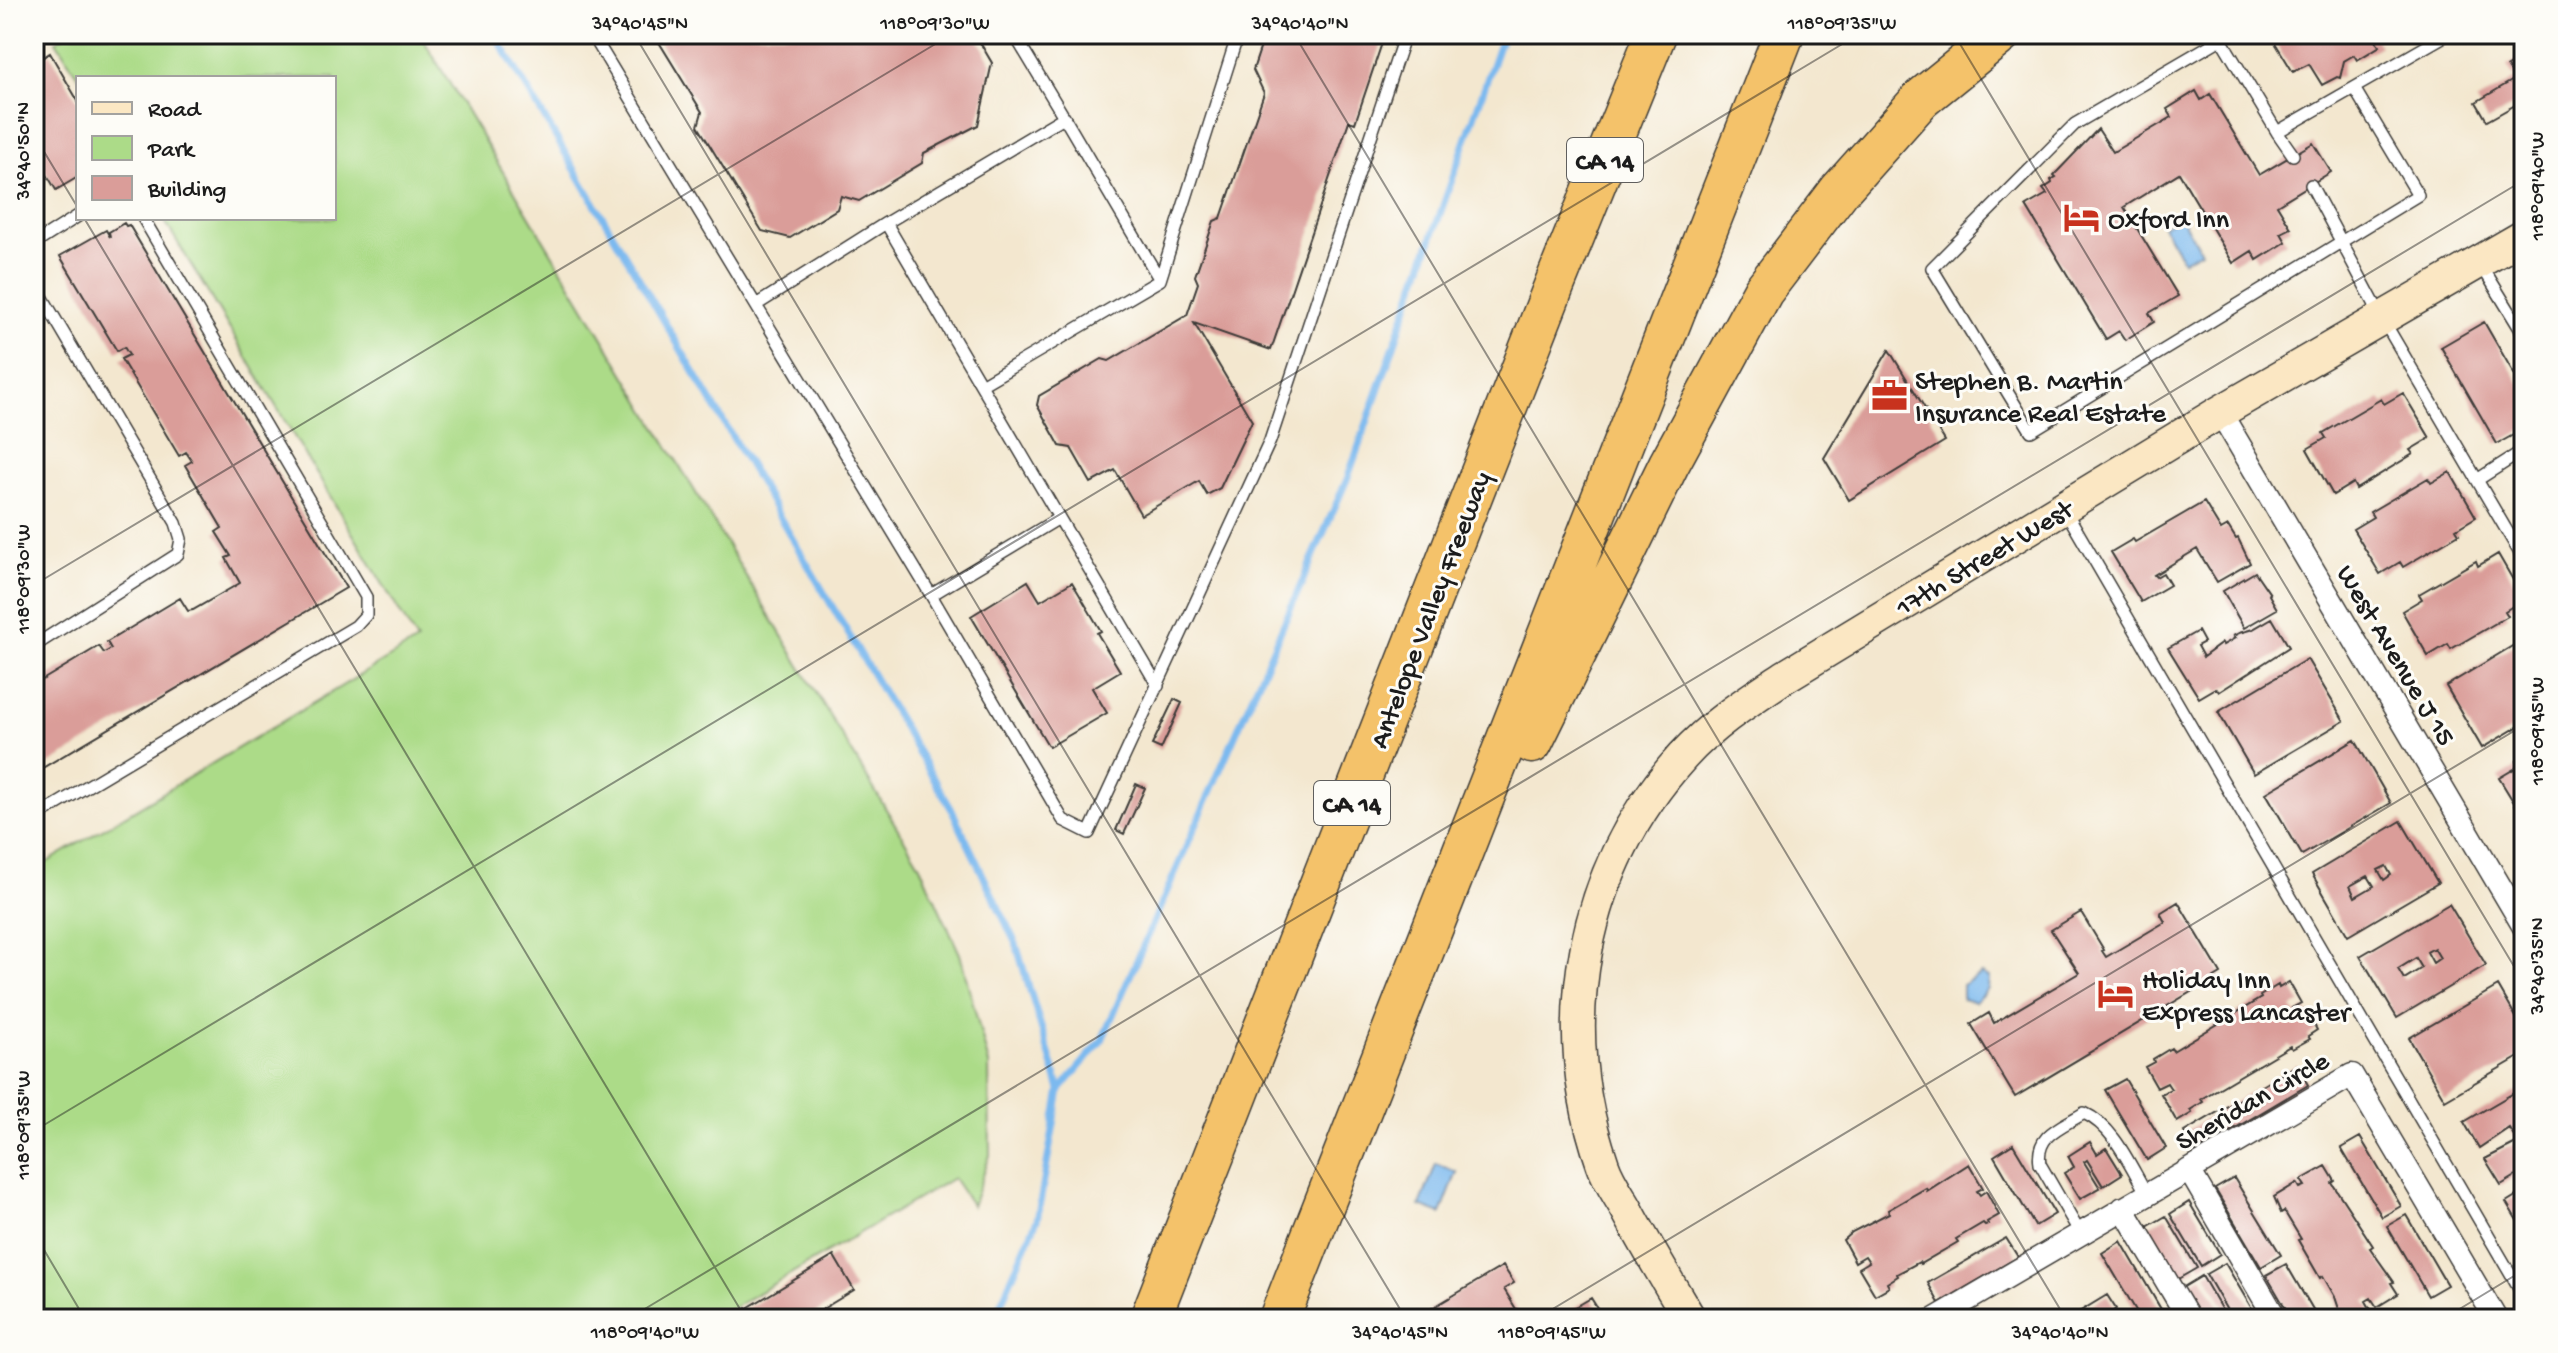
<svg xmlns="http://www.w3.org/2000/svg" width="2558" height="1353" viewBox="0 0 2558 1353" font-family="'Gochi Hand',sans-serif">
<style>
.green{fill:#acdb88;stroke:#647c52;stroke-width:2}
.water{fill:#7cb9ef;stroke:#4c6a86;stroke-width:2}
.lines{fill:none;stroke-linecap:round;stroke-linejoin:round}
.stream{stroke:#7cb9ef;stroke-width:7}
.building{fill:#da9d99;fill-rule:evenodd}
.lane-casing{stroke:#3c3a37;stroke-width:14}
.street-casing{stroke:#3c3a37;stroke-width:25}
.secondary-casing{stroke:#3c3a37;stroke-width:35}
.highway-casing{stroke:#3c3a37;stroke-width:43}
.lane{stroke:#fff;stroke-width:11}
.street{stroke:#fff;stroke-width:22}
.secondary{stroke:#fbe7c3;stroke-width:32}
.highway{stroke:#f4c26a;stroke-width:40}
.ticks{fill:none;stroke:#1c1c1c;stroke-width:2;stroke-opacity:0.45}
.labels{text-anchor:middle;stroke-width:6;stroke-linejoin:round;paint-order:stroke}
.shield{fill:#fdfcf7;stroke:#605f5e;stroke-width:2}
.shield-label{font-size:26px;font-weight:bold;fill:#1c1c1c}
.poi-label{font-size:28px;fill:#1c1c1c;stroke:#fdfcf7;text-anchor:start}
.street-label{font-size:28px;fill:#1c1c1c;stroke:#fdfcf7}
.neatline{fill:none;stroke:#1c1c1c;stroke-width:3}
.ticks-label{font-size:20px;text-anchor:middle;fill:#1c1c1c}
</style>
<rect width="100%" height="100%" fill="#fdfcf7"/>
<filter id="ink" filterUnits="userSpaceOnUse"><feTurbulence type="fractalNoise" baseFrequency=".0125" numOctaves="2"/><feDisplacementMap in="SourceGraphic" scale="16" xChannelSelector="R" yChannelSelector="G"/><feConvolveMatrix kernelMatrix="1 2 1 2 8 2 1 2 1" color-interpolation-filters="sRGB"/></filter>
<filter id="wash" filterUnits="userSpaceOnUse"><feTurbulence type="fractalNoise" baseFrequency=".006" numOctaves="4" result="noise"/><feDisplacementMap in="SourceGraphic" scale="32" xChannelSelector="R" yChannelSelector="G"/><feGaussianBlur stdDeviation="1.8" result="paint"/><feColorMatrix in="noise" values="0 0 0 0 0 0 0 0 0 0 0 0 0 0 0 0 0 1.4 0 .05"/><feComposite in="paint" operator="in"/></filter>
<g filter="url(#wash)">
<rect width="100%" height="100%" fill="#f3e7cf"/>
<path class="green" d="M67,34H420L919,864L960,954L989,1064L990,1155L972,1206L953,1178L714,1319H34V870L417,641L163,218H334V78H79L56,41Z"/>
<path class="water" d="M2180,216L2201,251L2183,261L2163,226Z
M1981,974L1989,978L1988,989L1975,1002L1962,999V985Z
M1436,1164L1457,1172L1441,1214L1420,1206Z"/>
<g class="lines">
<path class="stream" d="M495,34L951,808L1016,944L1060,1090L1037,1220L994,1319
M1060,1090L1102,1040L1348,477L1503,34"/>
</g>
<g id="blocks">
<path class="building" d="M654,34H975L992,63L978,125L924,153L922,163L859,201L841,196L837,209L790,238L762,231L698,126L702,112Z
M1265,34H1385L1355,123L1349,121L1271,350L1194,323L1252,421L1220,488L1207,495L1199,481L1141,515L1115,470L1091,483L1071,448L1060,446L1037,405L1039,396L1102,359L1109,361L1187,315L1198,283L1195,276L1214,221L1221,218L1264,93L1253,70Z
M2282,34H2378L2381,38L2376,41L2380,46L2357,60L2354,55L2344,61L2340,78L2337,77L2322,85L2309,64L2293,72L2274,41Z
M50,53L78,101V177L56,190L34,153V63Z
M2524,56V100L2487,121L2476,102L2515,79L2507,66Z
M2196,91L2201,100L2210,94L2259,175L2313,143L2331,172L2277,205L2291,228L2281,233L2286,242L2257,260L2252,251L2233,263L2179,173L2124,207L2178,296L2149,313L2154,322L2125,340L2119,331L2106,339L2026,206L2047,194L2043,189L2052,183L2051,180L2056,177L2054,175L2098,129L2113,152L2172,117L2167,109Z
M124,223L126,226L129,225L346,588L34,773V685L99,646L104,653L111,649L107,642L180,598L188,611L193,610L240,583L226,558L231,556L216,532L222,528L185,465L192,461L186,452L179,456L121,359L129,355L124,347L117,351L60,256L106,230L110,237L109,232Z
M2484,322L2524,391V429L2497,444L2441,347Z
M1889,350L1945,441L1849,500L1824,458Z
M2403,393L2430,438L2410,450L2413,454L2356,489L2353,483L2333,495L2307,449L2326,438L2323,433L2381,399L2384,404Z
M2450,472L2476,517L2456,529L2459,534L2403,567L2400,562L2380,574L2353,529L2373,517L2370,512L2428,478L2431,483Z
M2204,502L2221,530L2228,526L2236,539L2238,538L2250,563L2217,582L2197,549L2154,575L2156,577L2163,573L2170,585L2141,602L2111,552L2133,539L2135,542Z
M2498,554L2524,599L2505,611L2508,616L2451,649L2448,644L2428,656L2402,611L2422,599L2419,594L2476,561L2478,566Z
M2255,572L2270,594L2269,595L2277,609L2244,628L2223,591Z
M1028,581L1040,601L1072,582L1101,631L1097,633L1120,671L1092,688L1107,713L1049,747L971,616Z
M2272,618L2289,647L2219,692L2216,688L2199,698L2168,648L2198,631L2204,642L2197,646L2203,657L2222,643L2223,645L2235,638L2233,636L2239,633L2253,629Z
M2524,639V723L2482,748L2446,686Z
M2307,659L2344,721L2254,774L2218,712Z
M1174,699L1182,703L1161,749L1152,745Z
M2355,740L2391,803L2302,855L2266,793Z
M2524,757V819L2499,778L2519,766L2517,761Z
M1136,784L1145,788L1124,834L1116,830Z
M2401,821L2438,883L2348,936L2312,874ZM2386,866L2391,875L2384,880L2378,870ZM2368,876L2374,886L2355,897L2350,886Z
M2178,902L2221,974L2015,1097L1971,1024L1989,1013L1994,1023L2079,973L2051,930L2081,912L2104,950L2102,951L2106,957L2165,922L2160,913Z
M2449,904L2486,965L2397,1018L2360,956ZM2434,948L2440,958L2433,963L2427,952ZM2416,958L2422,968L2404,979L2398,969Z
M2289,982L2301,1003L2292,1008L2296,1015L2305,1009L2317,1030L2308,1036L2310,1039L2292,1049L2290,1046L2201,1099L2203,1102L2190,1110L2192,1113L2177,1122L2161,1094L2171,1089L2167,1083L2157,1088L2145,1067L2154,1062L2153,1059L2171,1048L2173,1051L2261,998L2260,996L2278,985L2279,988Z
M2498,986L2524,1031V1054L2445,1100L2409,1038Z
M2297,1065L2308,1085L2195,1152L2184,1132Z
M2125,1079L2166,1148L2147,1160L2105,1090Z
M2524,1087V1171L2501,1185L2485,1159L2518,1142L2509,1128L2479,1148L2464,1122Z
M2360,1137L2401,1206L2382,1217L2341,1148Z
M2090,1142L2097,1154L2106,1148L2122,1174L2103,1186L2087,1160L2084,1162L2100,1188L2080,1199L2064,1173L2074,1167L2068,1156Z
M2013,1144L2055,1214L2035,1226L1994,1156Z
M1969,1164L1983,1188L1977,1191L1980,1195L1986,1191L1999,1215L1987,1222L1988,1224L1985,1225L1983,1223L1956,1239L1958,1242L1920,1264L1919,1262L1897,1274L1898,1276L1887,1283L1889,1287L1875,1295L1859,1268L1869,1262L1865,1256L1855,1262L1843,1240L1852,1232L1889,1213L1888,1210L1926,1188L1927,1191Z
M2326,1166L2335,1181L2332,1183L2373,1246L2370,1248L2394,1282L2391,1283L2398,1294L2377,1307L2371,1298L2366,1301L2371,1310L2357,1319H2348L2343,1311L2340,1312L2335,1297L2323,1276L2320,1278L2298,1240L2301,1239L2284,1211L2281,1213L2274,1197L2297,1183L2300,1188L2305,1186L2301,1180Z
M2234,1178L2281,1255L2261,1267L2215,1189Z
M2524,1191V1232L2506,1202Z
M2189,1202L2220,1254L2201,1266L2170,1214Z
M2406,1215L2447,1285L2428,1296L2387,1226Z
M2166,1216L2197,1268L2178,1279L2147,1227Z
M2006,1238L2018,1257L1939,1303L1928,1283Z
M2121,1241L2162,1311L2149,1319H2141L2102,1253Z
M834,1256L854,1290L806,1319H729Z
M2225,1263L2258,1319H2232L2206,1274Z
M2286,1264L2318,1319H2292L2266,1275Z
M1503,1266L1514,1283L1504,1289L1522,1319H1434L1429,1310Z
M2202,1276L2227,1319H2201L2182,1288Z
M2107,1295L2116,1309L2110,1313L2114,1319H2084L2079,1312Z
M1591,1298L1604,1319H1556L1579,1305Z"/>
</g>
</g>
<g filter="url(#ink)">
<use href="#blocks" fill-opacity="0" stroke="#3c3a37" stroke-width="2"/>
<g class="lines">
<defs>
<path id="lane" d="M592,34L931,595L1063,820L1089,833L1270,441L1405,34
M2354,88L2418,195L2031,431L1932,268L2075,124L2221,39L2277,132L2448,34
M1064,117L1160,280
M2277,132L2293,155
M2311,185L2382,318L2524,560
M886,223L1064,117L1014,34
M34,244L78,216
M2480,263L2524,335
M34,283L176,523L181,539L178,554L34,646
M756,305L886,223L981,385L1160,280L1238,34
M981,385L1158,686
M2477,480L2524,450
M2065,510L2524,1297
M931,595L1059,518
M34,818L356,626L366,615V597L143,218
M2080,1233L2040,1164C2035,1134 2062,1127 2084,1113C2115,1127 2130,1166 2147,1194"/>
<path id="street" d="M2220,412L2524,927
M2189,1170L2276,1319
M2123,1208L2189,1319
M1935,1319L2352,1075L2496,1319"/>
<path id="secondary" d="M1690,1319C1668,1282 1646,1246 1626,1208C1618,1194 1608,1180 1603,1165C1553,1023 1582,868 1683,756C1712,724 1748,701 1784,677L2220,412L2524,236"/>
<path id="highway" d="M1532,743L1669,464L1763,291L1840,190L1921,99L2001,34
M1150,1319L1554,286L1656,34
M1279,1319L1784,34"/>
</defs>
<use href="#lane" class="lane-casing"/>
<use href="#street" class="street-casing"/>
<use href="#secondary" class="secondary-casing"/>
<use href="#highway" class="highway-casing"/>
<use href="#lane" class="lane"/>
<use href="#street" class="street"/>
<use href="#secondary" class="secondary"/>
<use href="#highway" class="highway"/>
</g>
</g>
<path class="ticks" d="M634,34L1406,1319M1294,34L2066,1319M1954,34L2524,983M34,40L44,34M34,135L78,208M84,218L746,1319M34,585L952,34M34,1131L1859,34M34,1233L85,1319M628,1319L2524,180M1536,1319L2524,725M2443,1319L2524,1270"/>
<defs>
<symbol id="hotel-bare" viewBox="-9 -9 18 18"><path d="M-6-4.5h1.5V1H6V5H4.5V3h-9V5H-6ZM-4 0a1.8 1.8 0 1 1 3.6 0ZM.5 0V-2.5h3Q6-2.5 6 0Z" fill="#c8321e" stroke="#fdfcf7" stroke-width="2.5" paint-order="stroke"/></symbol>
<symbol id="office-bare" viewBox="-9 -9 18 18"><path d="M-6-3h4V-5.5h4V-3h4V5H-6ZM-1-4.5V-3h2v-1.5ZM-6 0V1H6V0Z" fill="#c8321e" stroke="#fdfcf7" stroke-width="2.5" paint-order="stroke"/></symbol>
</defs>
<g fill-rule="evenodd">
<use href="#hotel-bare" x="2056" y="192" width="51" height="51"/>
<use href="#office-bare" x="1864" y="370" width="51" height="51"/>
<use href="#hotel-bare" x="2090" y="968" width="51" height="51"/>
</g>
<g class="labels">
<g class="shield">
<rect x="1567" y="138" width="76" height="44" rx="6"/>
<rect x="1314" y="781" width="76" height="44" rx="6"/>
</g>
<g class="shield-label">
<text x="1605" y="169">CA 14</text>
<text x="1352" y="812">CA 14</text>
</g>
<g class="poi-label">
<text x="2108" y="227">Oxford Inn</text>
<text x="1915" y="389">Stephen B. Martin<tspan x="1915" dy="32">Insurance Real Estate</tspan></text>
<text x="2142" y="988">Holiday Inn<tspan x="2142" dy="32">Express Lancaster</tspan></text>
</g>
<g class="street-label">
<text transform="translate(1983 556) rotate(-31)" y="10">17th Street West</text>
<text transform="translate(1428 609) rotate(-69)" y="10">Antelope Valley Freeway</text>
<text transform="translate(2398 654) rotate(59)" y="10">West Avenue J 15</text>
<text transform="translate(2251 1099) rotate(-30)" y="10">Sheridan Circle</text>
</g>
</g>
<rect width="2558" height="1353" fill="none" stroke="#fdfcf7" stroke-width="88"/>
<rect x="76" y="76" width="260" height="144" fill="#fdfcf7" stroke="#a3a29f" stroke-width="2"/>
<rect x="92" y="102" width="40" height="12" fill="#fbe7c3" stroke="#a3a29f" stroke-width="2"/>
<text x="148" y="116" font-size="24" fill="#1c1c1c">Road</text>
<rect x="92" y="136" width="40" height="24" fill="#acdb88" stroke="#a3a29f" stroke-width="2"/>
<text x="148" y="156" font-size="24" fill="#1c1c1c">Park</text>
<rect x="92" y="176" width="40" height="24" fill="#da9d99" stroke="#a3a29f" stroke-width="2"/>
<text x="148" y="196" font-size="24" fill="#1c1c1c">Building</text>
<rect x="44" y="44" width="2470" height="1265" class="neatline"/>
<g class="ticks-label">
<text x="640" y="29">34°40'45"N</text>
<text x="935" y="29">118°09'30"W</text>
<text x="1300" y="29">34°40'40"N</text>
<text x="1842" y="29">118°09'35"W</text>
<text transform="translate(22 151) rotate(-90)" y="7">34°40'50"N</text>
<text transform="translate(2536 186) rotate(-90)" y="7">118°09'40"W</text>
<text transform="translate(22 579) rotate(-90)" y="7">118°09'30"W</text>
<text transform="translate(2536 731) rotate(-90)" y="7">118°09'45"W</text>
<text transform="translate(2536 966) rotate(-90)" y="7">34°40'35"N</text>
<text transform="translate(22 1125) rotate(-90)" y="7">118°09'35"W</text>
<text x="645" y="1338">118°09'40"W</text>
<text x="1400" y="1338">34°40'45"N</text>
<text x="1552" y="1338">118°09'45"W</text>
<text x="2060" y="1338">34°40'40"N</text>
</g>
</svg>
